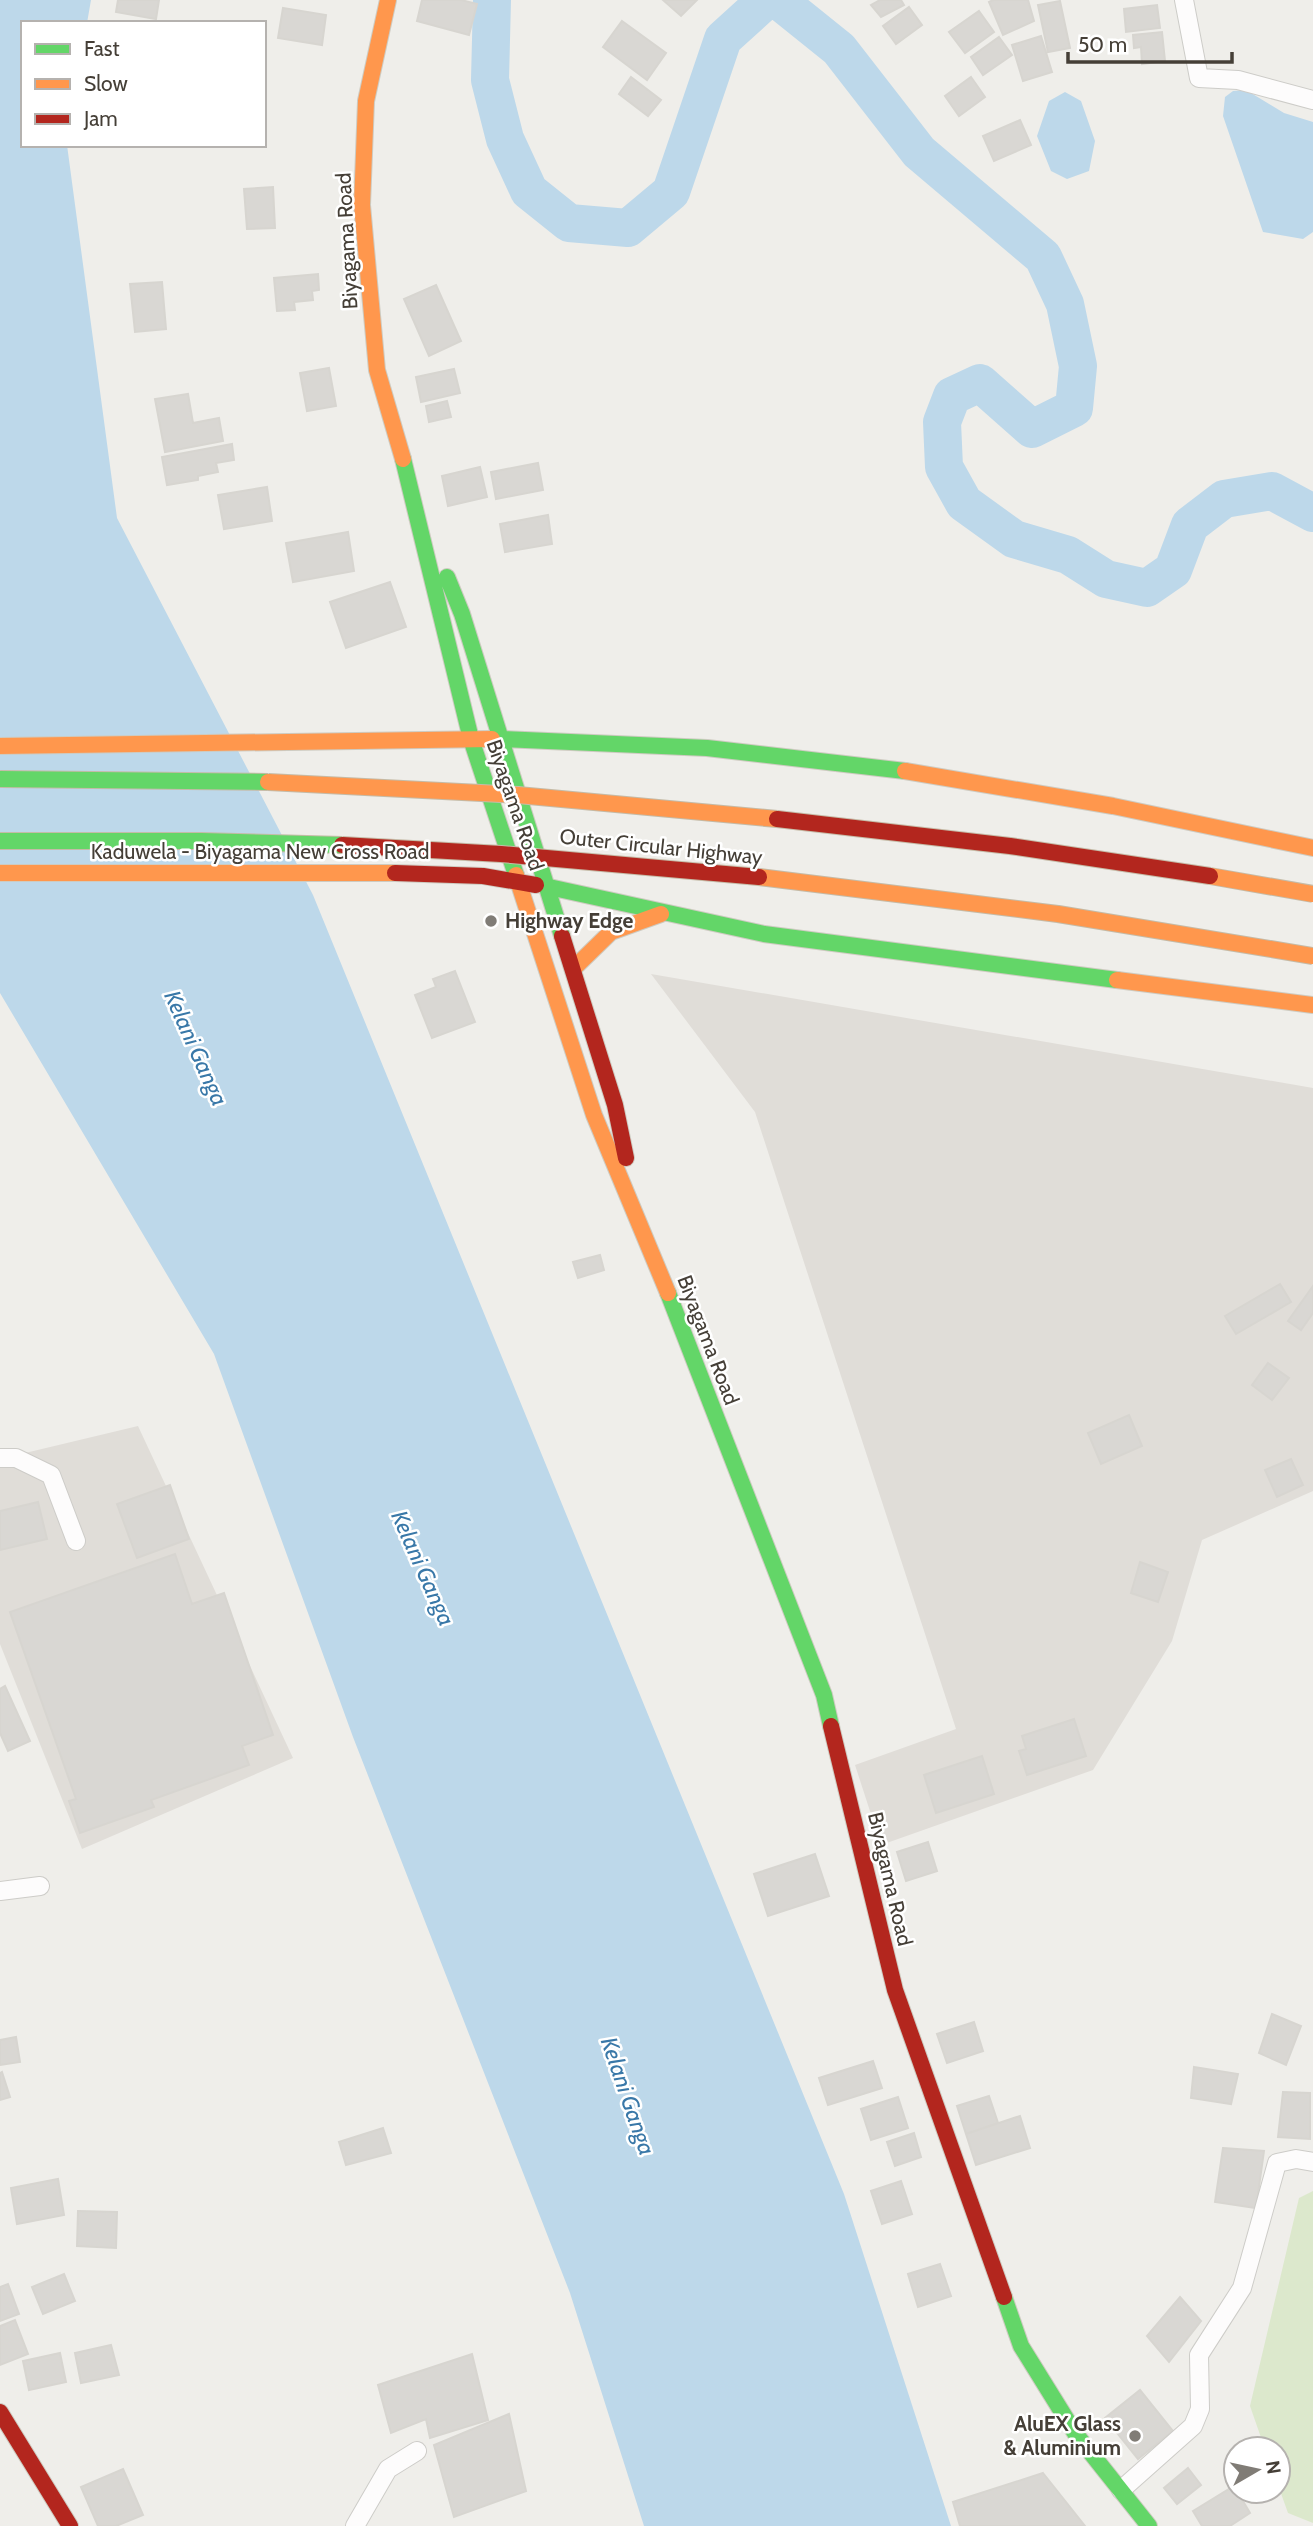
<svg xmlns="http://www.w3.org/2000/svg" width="1313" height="2526" viewBox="0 0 1313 2526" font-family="Cabin,sans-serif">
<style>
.industrial{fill:#e0ddd8}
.green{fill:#dce8cc}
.water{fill:#bdd8ea}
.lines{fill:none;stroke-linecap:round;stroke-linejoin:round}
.river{stroke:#bdd8ea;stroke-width:38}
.building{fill:#d9d7d3;stroke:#d7d5d0;stroke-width:2}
.street-casing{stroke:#cdccc8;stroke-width:20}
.fast-casing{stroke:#cecbc1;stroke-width:18}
.slow-casing{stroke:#cecbc1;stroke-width:18}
.jam-casing{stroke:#cecbc1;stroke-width:18}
.street{stroke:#fdfcfc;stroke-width:18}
.fast{stroke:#63d668;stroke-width:16}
.slow{stroke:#ff974d;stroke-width:16}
.jam{stroke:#b3261e;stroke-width:16}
.fast-bridge-casing{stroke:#c5bba7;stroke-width:18;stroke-linecap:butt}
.slow-bridge-casing{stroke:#c5bba7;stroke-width:18;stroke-linecap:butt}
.jam-bridge-casing{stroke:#c5bba7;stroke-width:18;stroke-linecap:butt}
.fast-bridge{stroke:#63d668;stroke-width:16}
.slow-bridge{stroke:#ff974d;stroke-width:16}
.jam-bridge{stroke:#b3261e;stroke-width:16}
.poi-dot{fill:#807c76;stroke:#fff;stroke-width:2.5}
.labels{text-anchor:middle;stroke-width:5;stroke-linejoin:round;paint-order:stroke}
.street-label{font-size:21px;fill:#453f37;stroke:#fff}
.poi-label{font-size:21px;font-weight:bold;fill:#453f37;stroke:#fff;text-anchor:start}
.water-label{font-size:23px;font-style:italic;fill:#3978a8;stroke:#fff}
</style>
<rect width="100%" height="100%" fill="#efeeea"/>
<path class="industrial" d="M651,974L1313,1088V1491L1202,1540L1172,1641L1093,1770L881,1845L855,1765L956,1729L755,1112Z
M138,1426L293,1758L82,1849L0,1644V1459Z"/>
<path class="green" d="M1313,2191V2523L1288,2513L1278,2485V2449H1265L1250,2406L1299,2198Z"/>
<path class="water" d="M0,0H91L87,23H23V145H67L117,518L313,895L844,2194L951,2526H644L570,2293L353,1737L214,1354L0,993Z
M1246,90L1284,113L1313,122V232L1303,239L1263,232L1223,116L1225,97L1233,91Z
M1065,92L1081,101L1095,141L1089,171L1067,179L1051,171L1037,136L1049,101Z"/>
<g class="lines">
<path class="river" d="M492,0L490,80L505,139L529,191L569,223L628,228L671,192L723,39L766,0
M778,0L839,49L919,152L1043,257L1065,304L1078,366L1074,408L1032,429L980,383L952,396L942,422L944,467L964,503L1014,539L1068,555L1106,579L1147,588L1173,570L1190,525L1224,499L1272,491L1313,513"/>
</g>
<path class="building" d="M118,0H159L156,19L116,12Z
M422,0H461L477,4L469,35L417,21Z
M663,0H697L681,16Z
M880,0H901L904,5L881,17L871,5Z
M993,0H1028L1034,21L1003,35L989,2Z
M1060,1L1070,48L1048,52L1038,5Z
M1157,5L1160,28L1126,32L1124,9Z
M909,7L922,25L896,44L883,26Z
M283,8L326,15L322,45L278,38Z
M979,11L994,32L965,53L949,32Z
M622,21L666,53L647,80L603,47Z
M1162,32L1165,61L1142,64L1141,47L1134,48L1133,35Z
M1041,36L1052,72L1023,81L1012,45Z
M999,37L1012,55L983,75L971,57Z
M631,77L661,100L648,116L619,94Z
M971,77L985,97L959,116L945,96Z
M1020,120L1031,145L994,161L983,136Z
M273,187L275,228L247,229L244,189Z
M318,274L319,290L312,291L313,300L294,302L295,310L277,311L274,278Z
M162,282L166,329L135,332L130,284Z
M436,285L461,341L429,356L404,299Z
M329,368L336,406L307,411L300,373Z
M454,369L460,393L421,402L416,377Z
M188,394L193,423L219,418L223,441L165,452L155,399Z
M447,401L451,417L429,422L426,406Z
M232,444L234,460L216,463L218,472L198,476V480L167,485L162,457Z
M538,463L543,490L496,499L491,472Z
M480,467L487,497L448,506L442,476Z
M267,487L272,521L224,529L218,495Z
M548,515L552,544L505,552L500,524Z
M348,532L354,571L293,582L286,543Z
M390,582L406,627L346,648L330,602Z
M455,971L475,1022L432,1038L415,995L436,987L433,979Z
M600,1255L604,1270L578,1278L573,1262Z
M1280,1284L1291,1302L1236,1334L1225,1316Z
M1313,1286V1313L1301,1330L1288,1321Z
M1268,1363L1289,1378L1272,1400L1252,1385Z
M1129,1415L1142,1446L1101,1464L1088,1433Z
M1291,1459L1303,1485L1277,1497L1265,1470Z
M170,1485L189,1539L137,1558L117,1504Z
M38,1502L47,1539L0,1550V1511Z
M175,1554L192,1604L224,1593L273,1735L242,1746L249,1765L151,1800L154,1807L80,1833L69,1801L76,1799L10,1612Z
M1140,1562L1168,1572L1158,1602L1131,1593Z
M5,1686L30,1741L8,1751L0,1733V1689Z
M1074,1719L1086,1756L1027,1775L1019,1751L1026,1749L1022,1736Z
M982,1756L994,1794L936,1813L924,1775Z
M928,1842L937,1871L906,1881L897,1852Z
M815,1854L829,1896L768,1916L754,1874Z
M1272,2014L1301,2026L1286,2065L1259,2053Z
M974,2022L983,2051L947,2063L937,2034Z
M16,2037L20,2062L0,2065V2040Z
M873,2061L882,2088L828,2105L819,2078Z
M1194,2067L1238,2074L1231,2104L1191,2098Z
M2,2072L10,2097L0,2100V2073Z
M1283,2092L1310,2093V2139L1278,2137Z
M989,2096L998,2123L966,2134L957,2106Z
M898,2097L908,2128L871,2140L861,2109Z
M1020,2116L1030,2148L976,2165L966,2134Z
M383,2128L391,2153L346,2165L339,2142Z
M914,2133L921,2157L895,2166L887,2142Z
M1223,2148L1264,2151L1256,2208L1215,2202Z
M58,2179L64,2215L17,2224L11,2188Z
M901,2181L912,2214L882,2224L871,2191Z
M78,2211L117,2212L116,2248L77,2246Z
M940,2264L951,2296L918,2307L908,2274Z
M64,2274L75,2301L43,2314L32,2287Z
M8,2284L19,2314L0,2321V2287Z
M1180,2297L1201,2321L1169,2362L1147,2336Z
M15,2320L28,2354L0,2365V2326Z
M111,2345L119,2375L81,2383L75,2353Z
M60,2353L66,2382L29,2390L23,2361Z
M472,2354L488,2420L430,2438L426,2419L391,2433L378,2385Z
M1140,2390L1173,2431L1138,2459L1105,2418Z
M509,2414L526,2491L454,2517L434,2445Z
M1188,2468L1201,2485L1177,2504L1164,2488Z
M123,2469L143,2515L116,2526H98L81,2487Z
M1043,2473L1085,2526H960L953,2502Z
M1234,2486L1250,2513L1230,2526H1202L1193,2511Z"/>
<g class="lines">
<defs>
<path id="street" d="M1184,0L1199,78L1238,80L1313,100
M0,1458H16L51,1475L76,1541
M0,1891L40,1886
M1121,2490L1193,2426L1200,2409L1199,2355L1242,2288L1277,2163L1296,2159L1313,2162
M355,2526L388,2469L417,2451"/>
<path id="fast" d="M403,459L471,739L516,875
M447,577L462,614L562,936
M502,739L707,748L905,771
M549,887L764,934L1117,980
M668,1293L824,1695L831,1726
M1004,2297L1021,2346L1075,2433L1149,2526"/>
<path id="slow" d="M388,0L366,101L362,205L377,370L403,459
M0,746L492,739
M905,771L1113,806L1313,848
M0,873H395
M516,875L594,1115L668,1293
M573,969L611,932L661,914
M1117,980L1313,1005"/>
<path id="jam" d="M395,873L483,876L536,885
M562,936L615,1105L626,1158
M831,1726L895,1990L1004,2297
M0,2412L70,2526"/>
</defs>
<use href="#street" class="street-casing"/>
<use href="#fast" class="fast-casing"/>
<use href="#slow" class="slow-casing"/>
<use href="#jam" class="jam-casing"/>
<use href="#street" class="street"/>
<use href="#fast" class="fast"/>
<use href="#slow" class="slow"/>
<use href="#jam" class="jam"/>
<defs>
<path id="fast-bridge" d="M0,779L268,782
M0,841H201L342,845"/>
<path id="slow-bridge" d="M268,782L518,795L777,819
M1210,876L1313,894
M759,877L1058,914L1313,956"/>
<path id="jam-bridge" d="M777,819L1010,846L1210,876
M342,845L501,854L759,877"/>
</defs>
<use href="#fast-bridge" class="fast-bridge-casing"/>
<use href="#slow-bridge" class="slow-bridge-casing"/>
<use href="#jam-bridge" class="jam-bridge-casing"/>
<use href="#fast-bridge" class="fast-bridge"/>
<use href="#slow-bridge" class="slow-bridge"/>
<use href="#jam-bridge" class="jam-bridge"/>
</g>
<g class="poi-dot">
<circle cx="491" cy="921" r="7"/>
<circle cx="1135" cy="2436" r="7"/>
</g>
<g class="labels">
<g class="street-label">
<text transform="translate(347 241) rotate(-93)" y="7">Biyagama Road</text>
<text transform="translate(515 805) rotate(71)" y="7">Biyagama Road</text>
<text transform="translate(661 847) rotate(6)" y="7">Outer Circular Highway</text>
<text x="260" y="859">Kaduwela - Biyagama New Cross Road</text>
<text transform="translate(708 1340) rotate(69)" y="7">Biyagama Road</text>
<text transform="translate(890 1879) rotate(77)" y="7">Biyagama Road</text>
</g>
<g class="poi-label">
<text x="505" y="928">Highway Edge</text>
<text x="1121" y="2431" text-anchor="end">AluEX Glass<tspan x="1121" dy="24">&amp; Aluminium</tspan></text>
</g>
<g class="water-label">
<text transform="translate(196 1048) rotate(66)" y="8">Kelani Ganga</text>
<text transform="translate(423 1568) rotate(66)" y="8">Kelani Ganga</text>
<text transform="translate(628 2096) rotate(71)" y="8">Kelani Ganga</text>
</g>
</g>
<rect x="21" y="21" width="245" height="126" fill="#ffffff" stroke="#b5b2af" stroke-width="2"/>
<rect x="35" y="44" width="35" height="10" fill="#63d668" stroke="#b5b2af" stroke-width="2"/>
<text x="84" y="56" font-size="21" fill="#453f37">Fast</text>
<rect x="35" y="79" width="35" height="10" fill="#ff974d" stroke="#b5b2af" stroke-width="2"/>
<text x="84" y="91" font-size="21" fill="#453f37">Slow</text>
<rect x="35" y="114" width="35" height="10" fill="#b3261e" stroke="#b5b2af" stroke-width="2"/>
<text x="84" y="126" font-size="21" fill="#453f37">Jam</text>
<g transform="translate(1257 2470) rotate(81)"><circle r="33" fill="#ffffff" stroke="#b5b2af" stroke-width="2"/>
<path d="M0-5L12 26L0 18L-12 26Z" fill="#807c76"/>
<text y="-10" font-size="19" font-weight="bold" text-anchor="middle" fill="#453f37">N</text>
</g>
<path d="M1068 52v10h164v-10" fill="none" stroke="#453f37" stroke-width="3.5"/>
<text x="1078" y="52" font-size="21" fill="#453f37" stroke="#ffffff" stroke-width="5" paint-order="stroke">50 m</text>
</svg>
